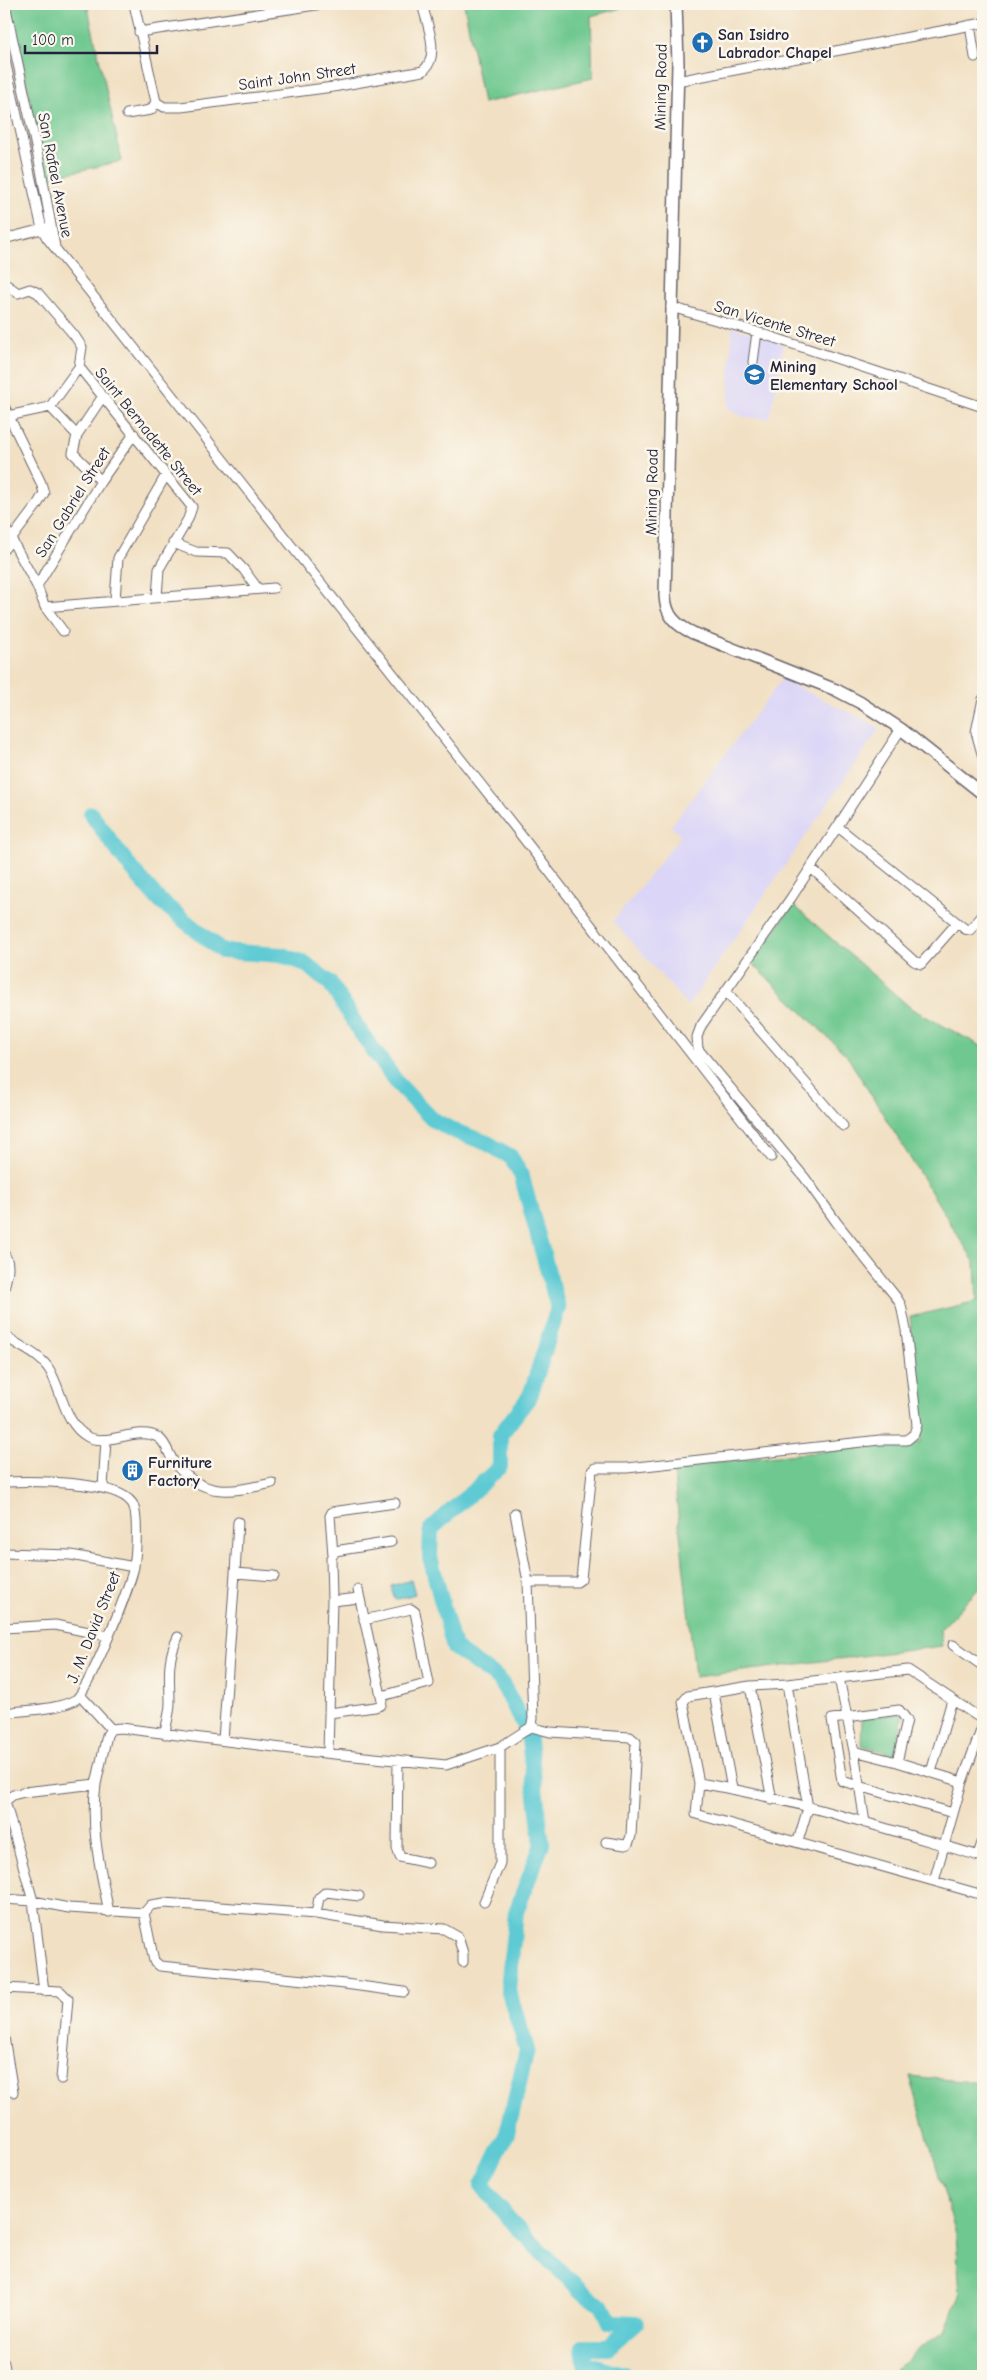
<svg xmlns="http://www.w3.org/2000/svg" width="987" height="2380" viewBox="0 0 987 2380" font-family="'Comic Neue',sans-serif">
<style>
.built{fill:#dbd6f7}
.green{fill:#6ec88f;stroke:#487565}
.water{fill:#5ecad4;stroke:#407688}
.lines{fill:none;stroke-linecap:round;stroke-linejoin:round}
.river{stroke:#5ecad4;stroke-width:16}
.minor-casing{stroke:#6a646b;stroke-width:11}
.tertiary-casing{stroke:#6a646b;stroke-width:14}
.minor{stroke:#fff;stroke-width:9}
.tertiary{stroke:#fff;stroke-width:11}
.labels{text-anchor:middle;stroke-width:5;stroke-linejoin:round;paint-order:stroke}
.poi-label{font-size:16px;font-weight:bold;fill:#22223b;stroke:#fbf7ec;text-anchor:start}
.street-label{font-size:16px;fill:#22223b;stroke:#fbf7ec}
</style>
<rect width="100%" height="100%" fill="#fbf7ec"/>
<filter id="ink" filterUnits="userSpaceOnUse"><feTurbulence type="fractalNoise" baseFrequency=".02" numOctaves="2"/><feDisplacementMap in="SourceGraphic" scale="10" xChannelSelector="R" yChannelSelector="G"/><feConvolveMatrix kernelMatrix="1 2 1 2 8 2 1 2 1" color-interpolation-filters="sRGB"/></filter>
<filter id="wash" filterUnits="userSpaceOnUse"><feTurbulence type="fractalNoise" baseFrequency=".0096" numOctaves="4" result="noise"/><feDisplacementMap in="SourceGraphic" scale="20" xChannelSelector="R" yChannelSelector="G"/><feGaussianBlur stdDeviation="1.12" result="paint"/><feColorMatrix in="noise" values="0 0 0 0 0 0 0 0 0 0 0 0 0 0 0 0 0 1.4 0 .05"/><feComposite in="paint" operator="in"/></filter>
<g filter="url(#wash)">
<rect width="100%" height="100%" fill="#f1e0c3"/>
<path class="built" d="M732,327L783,344L780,371L769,418H746L728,409Z
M782,679L880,728L688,1006L613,921L681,836L671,826Z"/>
<path class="green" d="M9,4H87L122,161L47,178Z
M464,4H637L591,16L593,78L483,103Z
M793,905L912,1009L983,1047V1584L940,1630L942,1646L695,1677L673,1466L921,1442L910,1317L977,1301L975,1263L847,1056L752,963Z
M903,1714L896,1755L861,1745L862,1717Z
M910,2076L983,2083V2376H889L917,2351L945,2330L960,2296L956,2234Z"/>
<path class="water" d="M411,1580L415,1594L395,1600L391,1586Z"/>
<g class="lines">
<path class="river" d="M91,814L127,863L159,900L222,951L282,955L306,964L330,983L361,1033L398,1084L432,1119L454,1131L487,1143L511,1157L521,1174L558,1308L530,1396L500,1435V1467L431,1529L430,1557L454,1648L500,1680L528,1732L542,1844L516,1912L508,1989L527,2050L507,2133L482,2185L508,2218L551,2262L587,2296L602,2305L610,2322L636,2323L608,2347H583L585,2363L623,2374V2376"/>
</g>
</g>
<g filter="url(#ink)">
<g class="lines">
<defs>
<path id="minor" d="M5,4L41,170L55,247
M134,4L156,102
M970,25L975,57
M139,32L322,4
M4,56L42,229L47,238L517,830L771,1157
M677,81L983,23
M156,102L164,107H181L333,87L423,71C441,56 427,24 422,4
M127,114L151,110L156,102
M4,239L46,228
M4,283L18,293L30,289L38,293L74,335L82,347L79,367L50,407L8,416
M671,307L757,332L983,407
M753,362L757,332
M79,367L192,507L188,519L159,569L157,597
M4,406L41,483L44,493L37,505L4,549
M50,407L77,435L73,453L101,481
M77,435L103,396
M4,526L37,586L45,607L63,631
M173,543L196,552L228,553L244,570L258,589
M37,586L101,481L134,434
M115,600L118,558L166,475
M45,607L274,588
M983,699L976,732L983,757
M838,827L965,929L970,930L983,915
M811,868L914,961L921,964L957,923
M726,991L843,1126
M4,1254C12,1265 6,1277 4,1289
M4,1334C17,1347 38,1352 49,1369C62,1390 64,1424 88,1437C107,1447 139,1425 159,1438C167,1444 169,1456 175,1464C205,1499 232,1492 272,1483
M4,1482C30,1481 116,1480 132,1503C139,1513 136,1554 134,1566C131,1585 88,1693 75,1700C57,1710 24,1710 4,1713
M103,1487L106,1440
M4,1553L71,1555L134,1567
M333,1555L330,1516L332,1512L395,1503
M235,1573L238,1522
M528,1582H577L581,1579L592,1471L595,1468H627L880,1440H907L914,1434L917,1425L906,1330L901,1305L896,1297L837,1223L805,1178L698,1049L697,1037L701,1026L791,898L901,729
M332,1601L331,1558L335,1551L391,1542
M364,1620L411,1609L415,1612L429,1683L382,1696
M4,1628L55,1625L108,1636
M953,1645L983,1666
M839,1678L854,1751L865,1823
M787,1684L808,1808L798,1841
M750,1686L772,1800
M714,1693L732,1789
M81,1696L111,1729
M329,1713L375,1707L381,1705L382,1700L358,1590
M983,1720L908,1670L787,1684L750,1686L688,1696L683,1702L699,1783L696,1814L983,1895
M531,1727L550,1732L630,1737L636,1742L631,1836L628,1844L625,1845L606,1842
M165,1734C166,1724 170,1713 170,1703C170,1677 166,1662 178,1637
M223,1740L235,1573L274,1576
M854,1751L897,1762
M328,1753L332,1601L359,1598
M398,1760L397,1848L400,1857L428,1863
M931,1772L952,1700
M699,1783C794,1799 890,1830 983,1857
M96,1784C90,1828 100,1868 109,1912
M5,1801L33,1901L44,1991
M4,1802L13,1795L24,1792L96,1784L107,1735L111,1729L121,1728L314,1752L446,1765L500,1747L531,1727L533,1719L528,1582L515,1513
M953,1813L842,1781L832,1719L899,1710L907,1720L897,1762L962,1782
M978,1855L983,1840
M934,1881L962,1782L983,1725
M4,1899L33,1901L69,1908L144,1913L151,1905L164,1903L316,1914L383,1925L444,1929L458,1937L463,1953V1962
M484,1902L500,1863V1747
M144,1913L154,1961L160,1966L345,1984L404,1992
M316,1914L319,1898L326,1892L359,1896
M4,1988L60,1991L68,1999L61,2079
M4,2037L13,2092
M4,2363L6,2376"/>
<path id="tertiary" d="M676,4L678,64L665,596C666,616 676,625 693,633L836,690L861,703L901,729L983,794"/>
</defs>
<use href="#minor" class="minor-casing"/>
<use href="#tertiary" class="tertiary-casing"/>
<use href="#minor" class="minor"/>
<use href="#tertiary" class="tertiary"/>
</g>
</g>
<defs>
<symbol id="church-disc" viewBox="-11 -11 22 22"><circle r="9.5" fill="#1f6fb2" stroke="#fbf7ec"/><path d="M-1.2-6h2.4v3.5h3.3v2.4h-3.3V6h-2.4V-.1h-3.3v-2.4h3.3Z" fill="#fff"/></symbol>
<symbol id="school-disc" viewBox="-11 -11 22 22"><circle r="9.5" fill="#1f6fb2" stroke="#fbf7ec"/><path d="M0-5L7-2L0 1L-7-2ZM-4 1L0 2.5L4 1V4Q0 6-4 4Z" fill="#fff"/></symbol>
<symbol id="building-disc" viewBox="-11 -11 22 22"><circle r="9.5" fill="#1f6fb2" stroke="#fbf7ec"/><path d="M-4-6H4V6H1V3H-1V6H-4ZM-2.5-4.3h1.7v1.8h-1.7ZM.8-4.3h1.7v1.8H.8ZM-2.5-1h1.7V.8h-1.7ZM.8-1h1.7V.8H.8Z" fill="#fff"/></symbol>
</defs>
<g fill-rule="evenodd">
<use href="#church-disc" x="690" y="30" width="25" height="25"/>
<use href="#school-disc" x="742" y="362" width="25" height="25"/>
<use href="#building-disc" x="120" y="1458" width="25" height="25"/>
</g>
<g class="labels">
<g class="poi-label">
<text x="718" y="40">San Isidro<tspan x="718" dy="18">Labrador Chapel</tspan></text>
<text x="770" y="372">Mining<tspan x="770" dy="18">Elementary School</tspan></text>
<text x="148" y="1468">Furniture<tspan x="148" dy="18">Factory</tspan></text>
</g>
<g class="street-label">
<text transform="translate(297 76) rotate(-8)" y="6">Saint John Street</text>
<text transform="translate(660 87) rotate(-89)" y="6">Mining Road</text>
<text transform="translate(56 175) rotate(79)" y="6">San Rafael Avenue</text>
<text transform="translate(775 323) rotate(17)" y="6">San Vicente Street</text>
<text transform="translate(149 431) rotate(51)" y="6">Saint Bernadette Street</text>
<text transform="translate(651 492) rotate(-89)" y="6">Mining Road</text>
<text transform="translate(72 502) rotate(-58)" y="6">San Gabriel Street</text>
<text transform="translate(93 1627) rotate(-68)" y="6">J. M. David Street</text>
</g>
</g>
<rect width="987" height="2380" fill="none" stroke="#fbf7ec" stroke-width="20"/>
<path d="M25 45v8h132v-8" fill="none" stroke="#22223b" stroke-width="2.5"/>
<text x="32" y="45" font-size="15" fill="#22223b" stroke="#fbf7ec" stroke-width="4" paint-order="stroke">100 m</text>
</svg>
